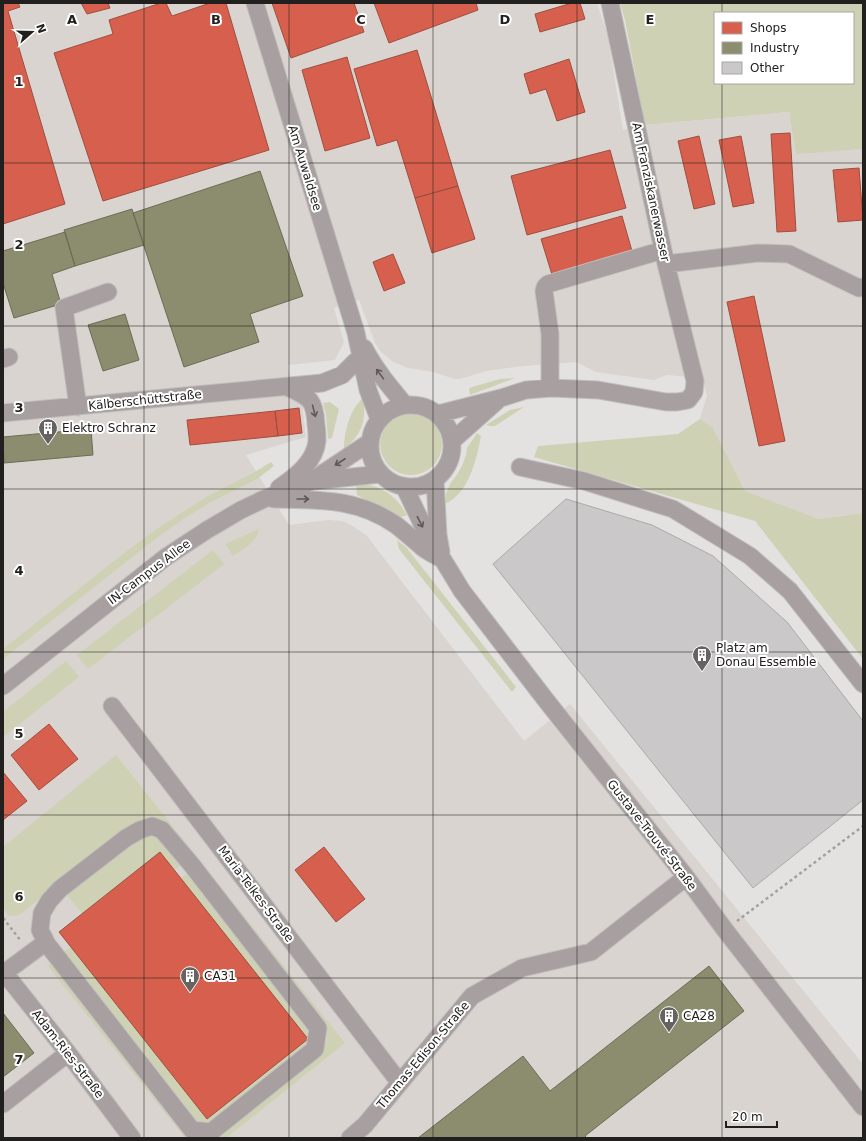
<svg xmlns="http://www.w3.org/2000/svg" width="866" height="1141" viewBox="0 0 866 1141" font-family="'DejaVu Sans',sans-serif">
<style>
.built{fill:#d9d4cf}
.green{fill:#cfd1b4;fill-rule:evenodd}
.shops{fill:#d6604d;stroke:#a04d3f}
.industry{fill:#8c8c6e;stroke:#6c6c56}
.building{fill:#cac8c8;stroke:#aba9a9}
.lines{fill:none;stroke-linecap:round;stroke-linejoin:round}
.minor-casing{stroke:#c0bfbf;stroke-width:19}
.path{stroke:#a5a0a0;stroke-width:2.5;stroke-dasharray:3 3;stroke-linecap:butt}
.minor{stroke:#a8a0a0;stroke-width:17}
.oneway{stroke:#5e5a59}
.grid{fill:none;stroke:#21201f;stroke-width:1;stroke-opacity:0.55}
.labels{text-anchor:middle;stroke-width:4;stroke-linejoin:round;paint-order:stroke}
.street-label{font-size:12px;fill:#21201f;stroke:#fff}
.poi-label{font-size:12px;fill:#21201f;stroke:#fff;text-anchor:start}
.grid-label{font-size:13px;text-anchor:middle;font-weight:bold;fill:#21201f;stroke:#fff;stroke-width:4;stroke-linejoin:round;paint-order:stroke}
</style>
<rect width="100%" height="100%" fill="#e4e2e1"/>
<path class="built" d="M3,3H597L608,37L623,130L646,125L789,112L796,153L863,149V513L819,519L745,491L713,428L700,419L707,395L701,378L667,375L654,380L596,372L576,362L524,366L486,371L460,379H455L433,372L408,368L393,362L381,352L375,343L359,300L334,308L344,342L335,360L288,365L293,398L302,404L306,437L246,455L289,525L328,520L343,521L353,526L367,536L524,741L570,704L863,1064V1138H3Z"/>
<path class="green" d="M620,3H863V149L796,154L789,112L645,125L625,20ZM715,13H853V83H715Z
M515,378L470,395L469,389L472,387L500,379Z
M363,398C367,420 362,435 344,449C344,432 350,409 363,398Z
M330,402L339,409L332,438L328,439L326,415L323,403Z
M524,407L495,426H490L486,425L510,410Z
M380 444a31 31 0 1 1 62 0a31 31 0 1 1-62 0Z
M700,419L713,428L745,491L819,519L863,513V659L755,521L534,457L538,446L678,434Z
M477,433L481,436C476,461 469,493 445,504L446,494L450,484L456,476L462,466L466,455L467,448Z
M271,462L274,466L257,479L209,503L182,520L159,536L3,659V649L123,554L155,530L206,497L253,473Z
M356,484C380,484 395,494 407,515L399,518L357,495Z
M259,529C257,542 243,549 233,556L225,544Z
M397,540L406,547L516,687L512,692L399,549Z
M213,550L224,564L88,669L77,655Z
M66,661L79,677L3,737V712Z
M116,755L345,1043L226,1138H213L320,1054C329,1040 329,1034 322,1019L164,823L152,818L139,821L19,915L9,916L3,908V847Z
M145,834H155L184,863L175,870L160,852L82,913L65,893Z
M191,871L311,1028L312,1042L214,1121C204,1125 202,1125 193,1119L62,953L71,947L207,1119L308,1039L181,878Z
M51,964L187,1134L195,1138H185L47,965Z"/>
<path class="shops" d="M3,3H18L20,7L8,11L65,204L3,224Z
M81,3H108L110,8L87,14Z
M161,3H166L172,16L210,3H226L269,150L103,201L54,53L113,34L109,20Z
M272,3H354L364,32L291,58Z
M374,3H476L478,10L389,43Z
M572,3H580L585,19L540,32L535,14Z
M417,50L458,186L415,198L397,140L377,146L354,69Z
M347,57L370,138L325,151L302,70Z
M569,59L585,112L557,121L546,89L530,94L524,74Z
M790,133L796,231L777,232L771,134Z
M699,136L715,204L694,209L678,141Z
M741,136L754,203L733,207L719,140Z
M610,150L626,208L527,235L511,176Z
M859,168L863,220L838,222L833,170Z
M458,186L475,239L432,253L415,198Z
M622,216L634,258L554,281L541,239Z
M393,254L405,283L384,291L373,262Z
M754,296L785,441L759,446L727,302Z
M299,408L302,433L278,436L275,411Z
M275,411L278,436L190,445L187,420Z
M49,724L78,759L39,790L11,755Z
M3,772L27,801L3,820Z
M324,847L365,899L336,922L295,870Z
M160,852L308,1039L207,1119L59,932Z"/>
<path class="industry" d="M260,171L303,296L250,314L259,342L184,367L133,213Z
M132,209L144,245L75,266L64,230Z
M65,232L75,266L52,274L61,304L14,318L3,283V251Z
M125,314L139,360L103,371L88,325Z
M91,429L93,455L4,463L3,437Z
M709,966L744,1011L585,1136L587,1138H418L523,1056L550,1091Z
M3,1013L34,1053L3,1077Z"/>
<path class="building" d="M566,499L652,525L713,556L787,622L863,721V800L753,888L493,564Z"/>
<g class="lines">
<defs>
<path id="minor" d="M255,3L356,333L368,390L379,419
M666,264L758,253L789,254L859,288L863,287
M364,348C375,369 390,387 405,405
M3,359L9,357
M550,388V334L544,291L545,287L548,284L663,250
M370 446a41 41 0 1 1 82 0a41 41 0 1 1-82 0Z
M78,407L64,308L108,292
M3,413L322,383L342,375L360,357
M438,414L501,398L526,390L551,388L598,390L666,402H677L688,400L694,392L695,381L666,264L610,3
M452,441L497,401
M520,467L584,481L673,509L750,556L790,591L863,684
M435,480L438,535L441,552
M314,481L380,474
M404,486L426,532L462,591L545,699L686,877L725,930L863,1107
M279,488C295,477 315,462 317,441C317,436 317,430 316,425C315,399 309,397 287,387
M274,499C320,500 357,498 396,525C405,532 414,540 422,547C427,551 433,554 438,557
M3,686L166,557L207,530L241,510L264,499L310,482L370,442
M112,706L400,1083
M152,826L162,830L191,864L318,1028L315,1049L211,1132L192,1130L47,944L40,930L42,913L49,901L60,889L126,838L140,830Z
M3,971L68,1053L132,1138
M4,973L46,942
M3,1104L68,1053
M350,1138L365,1125L472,996L522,968L591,952L686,877"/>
</defs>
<use href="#minor" class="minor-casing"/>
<path class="path" d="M3,918L21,941
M737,921L863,826"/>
<use href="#minor" class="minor"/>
</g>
<defs><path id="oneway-shaft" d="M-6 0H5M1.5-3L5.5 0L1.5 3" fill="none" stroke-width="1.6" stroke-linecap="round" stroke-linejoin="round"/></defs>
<g class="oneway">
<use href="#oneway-shaft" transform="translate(380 374) rotate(-126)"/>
<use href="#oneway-shaft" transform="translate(314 411) rotate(76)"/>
<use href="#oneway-shaft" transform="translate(340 462) rotate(147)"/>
<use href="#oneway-shaft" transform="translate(303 499)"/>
<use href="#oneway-shaft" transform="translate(420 522) rotate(63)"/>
</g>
<path class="grid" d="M144,3V1138M289,3V1138M433,3V1138M577,3V1138M722,3V13M722,83V1138M3,163H863M3,326H863M3,489H863M3,652H863M3,815H863M3,978H863"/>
<defs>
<symbol id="building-pin" viewBox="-11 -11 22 30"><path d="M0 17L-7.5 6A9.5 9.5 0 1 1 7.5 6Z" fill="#656463" stroke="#fff"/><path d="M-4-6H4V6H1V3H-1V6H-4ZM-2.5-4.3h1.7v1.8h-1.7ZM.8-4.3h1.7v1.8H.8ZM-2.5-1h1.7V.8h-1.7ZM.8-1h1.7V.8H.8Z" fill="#fff"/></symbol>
</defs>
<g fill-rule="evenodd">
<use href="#building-pin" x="37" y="417" width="22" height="30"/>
<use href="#building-pin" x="691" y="644" width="22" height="30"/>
<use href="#building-pin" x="179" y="965" width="22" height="30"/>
<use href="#building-pin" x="658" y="1005" width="22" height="30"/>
</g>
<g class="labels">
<g class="street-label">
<text transform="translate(305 168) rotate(73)" y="4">Am Auwaldsee</text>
<text transform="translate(651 192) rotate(78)" y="4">Am Franziskanerwasser</text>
<text transform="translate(145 400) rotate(-6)" y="4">Kälberschüttstraße</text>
<text transform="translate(149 572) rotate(-37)" y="4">IN-Campus Allee</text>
<text transform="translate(652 835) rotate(52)" y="4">Gustave-Trouvé-Straße</text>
<text transform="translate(256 894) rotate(53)" y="4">Maria-Telkes-Straße</text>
<text transform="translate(68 1054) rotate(52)" y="4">Adam-Ries-Straße</text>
<text transform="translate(423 1055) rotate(-50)" y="4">Thomas-Edison-Straße</text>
</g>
<g class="poi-label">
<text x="62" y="432">Elektro Schranz</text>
<text x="716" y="652">Platz am<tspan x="716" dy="14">Donau Essemble</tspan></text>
<text x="204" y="980">CA31</text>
<text x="683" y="1020">CA28</text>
</g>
</g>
<g class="grid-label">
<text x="72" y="24">A</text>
<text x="216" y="24">B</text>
<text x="361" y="24">C</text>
<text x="505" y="24">D</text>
<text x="650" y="24">E</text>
<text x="19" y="86">1</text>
<text x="19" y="249">2</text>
<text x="19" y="412">3</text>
<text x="19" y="575">4</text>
<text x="19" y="738">5</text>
<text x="19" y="901">6</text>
<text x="19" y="1064">7</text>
</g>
<rect width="866" height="1141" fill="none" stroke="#21201f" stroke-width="8"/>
<rect x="714" y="12" width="140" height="72" fill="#ffffff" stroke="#a6a6a5"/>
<rect x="722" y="22" width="20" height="12" fill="#d6604d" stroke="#a6a6a5"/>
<text x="750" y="32" font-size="12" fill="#21201f">Shops</text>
<rect x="722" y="42" width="20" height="12" fill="#8c8c6e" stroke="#a6a6a5"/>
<text x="750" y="52" font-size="12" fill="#21201f">Industry</text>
<rect x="722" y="62" width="20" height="12" fill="#cac8c8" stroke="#a6a6a5"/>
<text x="750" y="72" font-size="12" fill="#21201f">Other</text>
<g transform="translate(32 32) rotate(70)" stroke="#ffffff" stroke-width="3" paint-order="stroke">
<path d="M0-3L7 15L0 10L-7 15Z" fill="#21201f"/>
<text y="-6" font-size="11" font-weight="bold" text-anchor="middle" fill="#21201f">N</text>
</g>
<path d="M726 1121v6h51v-6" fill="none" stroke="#21201f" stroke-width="2"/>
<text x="732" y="1121" font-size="12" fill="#21201f" stroke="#ffffff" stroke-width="3" paint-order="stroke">20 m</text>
</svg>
